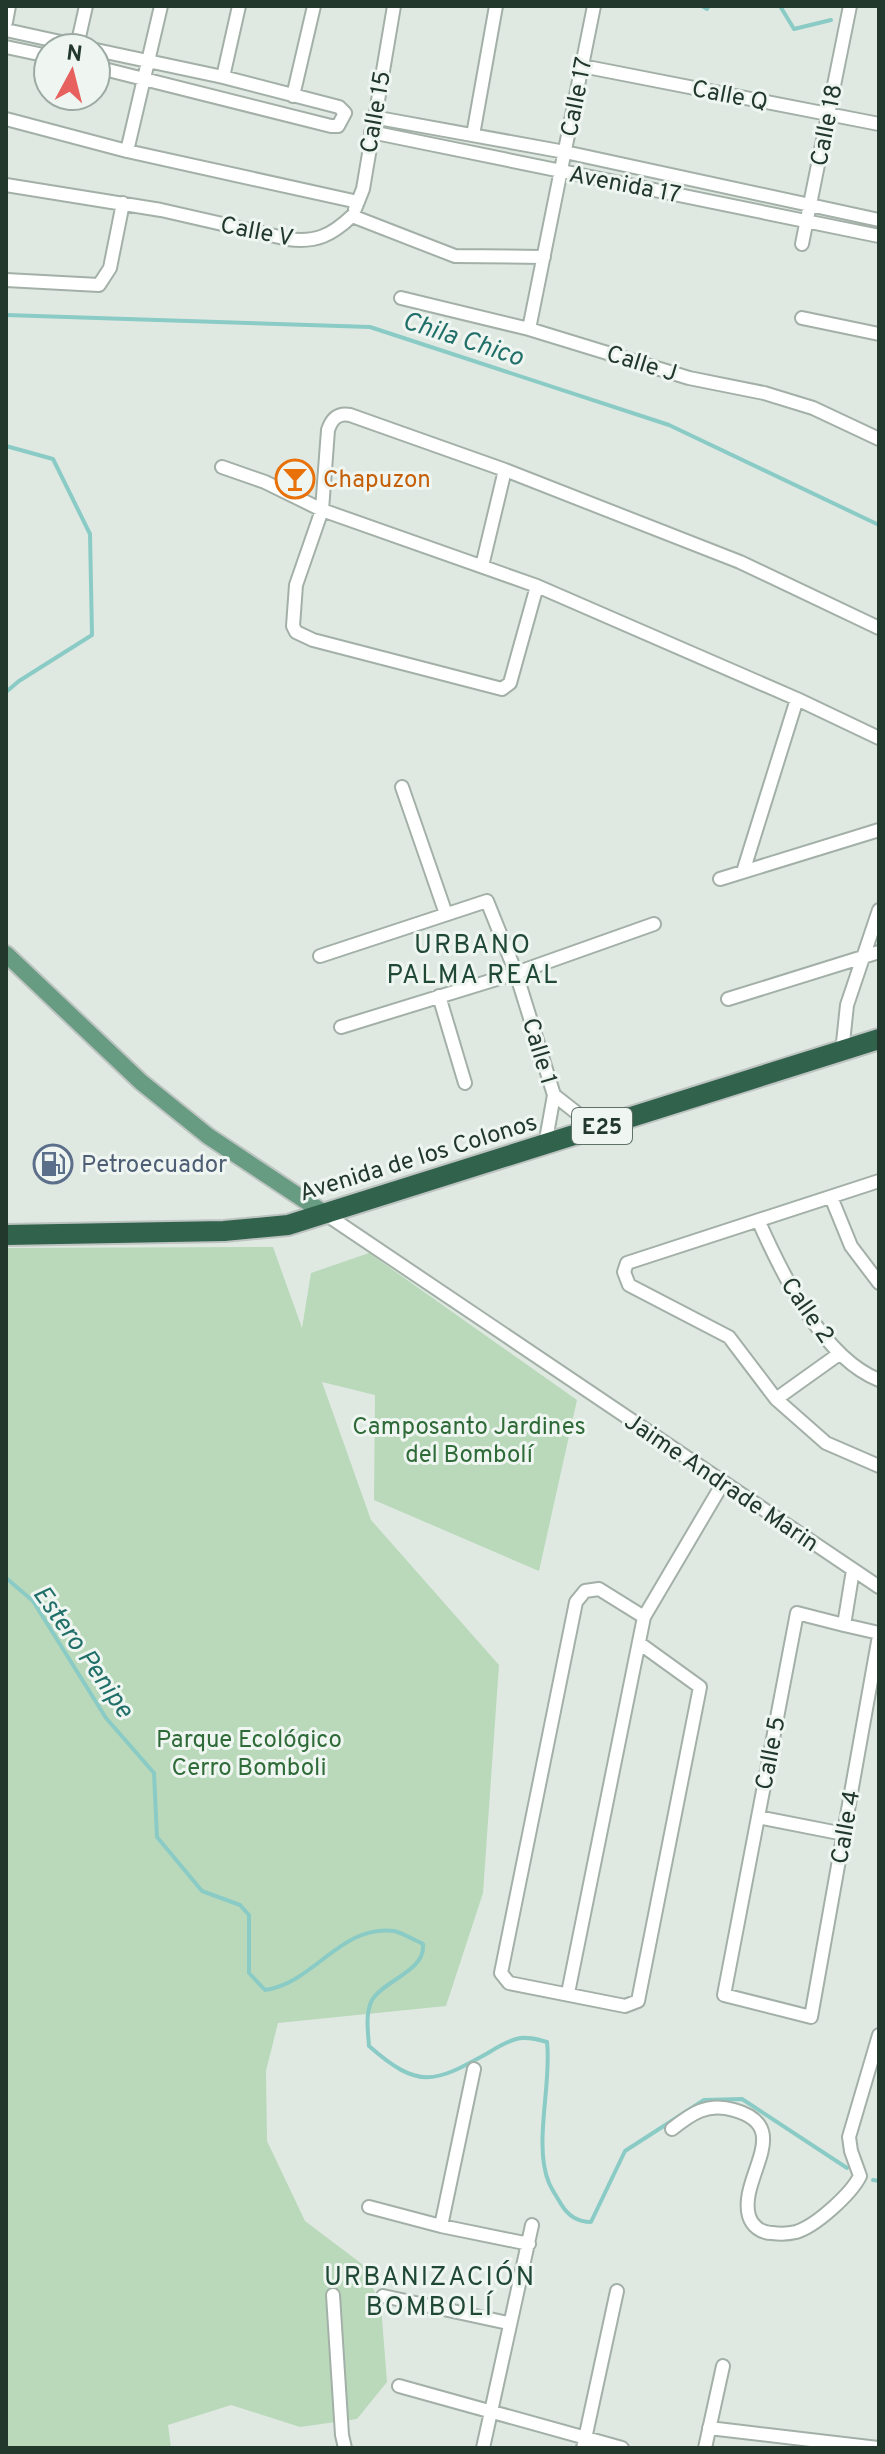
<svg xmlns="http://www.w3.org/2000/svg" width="885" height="2454" viewBox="0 0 885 2454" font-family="Overpass,sans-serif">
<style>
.green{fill:#b9d9ba}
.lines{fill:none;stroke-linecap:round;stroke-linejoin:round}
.stream{stroke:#8bcbc6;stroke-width:4}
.minor-casing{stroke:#a3b0a8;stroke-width:16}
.major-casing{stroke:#bdc3c0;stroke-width:20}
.highway-casing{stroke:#bdc3c0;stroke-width:24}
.minor{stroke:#fff;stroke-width:12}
.major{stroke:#679c82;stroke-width:16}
.highway{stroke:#30624c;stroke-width:20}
.labels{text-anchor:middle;stroke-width:6;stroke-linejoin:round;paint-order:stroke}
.shield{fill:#eff6f1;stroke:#607168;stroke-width:2}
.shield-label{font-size:22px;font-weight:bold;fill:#22382d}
.street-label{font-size:24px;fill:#22382d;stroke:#eff6f1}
.food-label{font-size:24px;fill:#c56008;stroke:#eff6f1;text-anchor:start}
.service-label{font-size:24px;fill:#4e5e75;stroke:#eff6f1;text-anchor:start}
.park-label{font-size:24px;fill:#2f6b38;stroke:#eff6f1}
.water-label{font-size:26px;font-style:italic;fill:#216f69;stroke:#eff6f1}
.neighbourhood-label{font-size:26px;letter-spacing:2px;fill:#1f4835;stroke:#eff6f1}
</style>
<rect width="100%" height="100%" fill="#dfe9e2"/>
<path class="green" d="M273,1247L302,1328L311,1273L369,1253L577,1400L539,1571L374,1500L375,1395L322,1382L371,1520L499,1665L483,1893L446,2006L278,2023L266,2071L267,2141L305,2221L362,2264L381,2306L387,2382L357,2419L300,2427L231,2405L168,2425L171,2448H6V1248Z"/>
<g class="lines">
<path class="stream" d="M702,6L707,9L709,6
M780,6L794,29L831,20
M6,315L370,327L669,425L879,525
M6,446L53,459L90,534L92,635L19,681L6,692
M6,1578L33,1601L106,1718L154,1773L157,1837L202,1891L240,1905L249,1915V1973L265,1990C313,1984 341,1924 394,1931C403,1933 414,1940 423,1944C426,1971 384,1980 372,2000C365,2014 368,2031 369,2046C419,2090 434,2083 488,2053C496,2048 506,2042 516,2039C526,2036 537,2039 547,2042C552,2084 533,2145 549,2183C552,2190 557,2197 561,2204C568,2216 577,2222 591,2222L625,2151L704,2100L742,2099L847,2168
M873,2180L879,2181"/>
<defs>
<path id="minor" d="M6,22L9,6
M6,30L88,48
M77,46L86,6
M6,47L48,56
M96,50L223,77L339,107L345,113L338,126H331L96,67
M582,66L879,124
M223,77L239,6
M293,96L314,6
M373,117L565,152L879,220
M6,119L127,151L358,202
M371,132L879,236
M473,135L496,6
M127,151L161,6
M6,185L161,210L288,239C316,243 332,235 352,216L455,256L544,257
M355,209L363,189L394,6
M802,244L850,6
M6,280L99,285L110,268L123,203
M401,298L529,329L689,378L764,393L813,408L879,439
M802,318L879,334
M529,329L594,6
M222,467L265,482L322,510L537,586L797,699L879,738
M482,566L505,470
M537,586L510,683L502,689L313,640L296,632L293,626L296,585L322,510L328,430C332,418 338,413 350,415L505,470L740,562L879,628
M402,787L446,914
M743,872L797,699
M720,879L879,830
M320,956L487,901L516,973L554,1095L596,1128
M439,996L465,1083
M728,999L879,952
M341,1027L516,973L654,924
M842,1052L847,1005L879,910
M545,1145L554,1095
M879,1181L627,1263L624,1272L629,1285L729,1337L776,1399L826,1443L879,1466
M831,1197L851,1246L879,1283
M327,1215L879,1587
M759,1222C782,1274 823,1358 879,1380
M776,1399L839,1354
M853,1570L844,1625L797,1613L724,1995L811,2017L879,1636
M844,1625L879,1633
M639,1643L700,1687L638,2001L625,2006L509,1983L501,1973L576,1602L585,1591L599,1589L644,1617
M758,1817L844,1834
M568,1993L644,1617L723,1483
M672,2129C691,2114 707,2102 734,2110C796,2127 738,2178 749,2216C752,2226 761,2233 772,2233C780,2234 788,2234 796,2232C816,2226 851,2194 860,2176L851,2151L849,2137L879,2035
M369,2207L441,2226L529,2244
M441,2226L474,2069
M333,2295L342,2435L345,2448
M383,2296L508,2323
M399,2386L622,2448
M709,2428L878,2448
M483,2448L532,2225
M583,2448L617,2291
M705,2448L723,2366"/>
<path id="major" d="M6,954L141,1082L208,1136L327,1215"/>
<path id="highway" d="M6,1235L224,1231L288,1225L879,1039"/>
</defs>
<use href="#minor" class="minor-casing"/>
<use href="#major" class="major-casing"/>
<use href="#highway" class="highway-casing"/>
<use href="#minor" class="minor"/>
<use href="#major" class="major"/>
<use href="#highway" class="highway"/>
</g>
<defs>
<symbol id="bar-ring" viewBox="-11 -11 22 22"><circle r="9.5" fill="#eff6f1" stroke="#e8710a" stroke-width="1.5"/><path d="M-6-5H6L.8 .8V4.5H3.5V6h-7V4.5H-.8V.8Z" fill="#e8710a"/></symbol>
<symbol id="fuel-ring" viewBox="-11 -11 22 22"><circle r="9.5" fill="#eff6f1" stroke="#5c6f8a" stroke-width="1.5"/><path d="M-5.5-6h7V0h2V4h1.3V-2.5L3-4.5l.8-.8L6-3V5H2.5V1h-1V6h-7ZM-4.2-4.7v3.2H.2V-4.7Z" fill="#5c6f8a"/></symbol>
</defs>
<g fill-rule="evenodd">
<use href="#bar-ring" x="273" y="457" width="44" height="44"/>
<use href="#fuel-ring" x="31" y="1142" width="44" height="44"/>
</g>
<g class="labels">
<rect class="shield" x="572" y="1108" width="60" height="36" rx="6"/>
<g class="shield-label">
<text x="602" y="1134">E25</text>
</g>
<g class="street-label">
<text transform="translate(730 95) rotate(11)" y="8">Calle Q</text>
<text transform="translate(576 97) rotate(-79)" y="8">Calle 17</text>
<text transform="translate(375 112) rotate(-80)" y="8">Calle 15</text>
<text transform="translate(826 125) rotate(-79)" y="8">Calle 18</text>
<text transform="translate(625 184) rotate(11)" y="8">Avenida 17</text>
<text transform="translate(257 231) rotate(11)" y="8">Calle V</text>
<text transform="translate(642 363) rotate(17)" y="8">Calle J</text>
<text transform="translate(540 1051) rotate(73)" y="8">Calle 1</text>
<text transform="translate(418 1157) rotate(-17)" y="8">Avenida de los Colonos</text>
<text transform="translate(808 1310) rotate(55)" y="8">Calle 2</text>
<text transform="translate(722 1482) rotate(34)" y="8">Jaime Andrade Marin</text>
<text transform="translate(770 1753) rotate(-79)" y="8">Calle 5</text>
<text transform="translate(845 1827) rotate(-80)" y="8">Calle 4</text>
</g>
<g class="food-label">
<text x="323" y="487">Chapuzon</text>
</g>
<g class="service-label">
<text x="81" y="1172">Petroecuador</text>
</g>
<g class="park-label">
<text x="469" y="1434">Camposanto Jardines<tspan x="469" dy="28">del Bombolí</tspan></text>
<text x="249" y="1747">Parque Ecológico<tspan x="249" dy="28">Cerro Bomboli</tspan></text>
</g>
<g class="water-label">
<text transform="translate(463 338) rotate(18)" y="9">Chila Chico</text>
<text transform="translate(84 1651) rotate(55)" y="9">Estero Penipe</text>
</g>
<g class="neighbourhood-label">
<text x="473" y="953">URBANO<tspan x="473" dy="30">PALMA REAL</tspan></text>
<text x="430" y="2285">URBANIZACIÓN<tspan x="430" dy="30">BOMBOLÍ</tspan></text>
</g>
</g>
<rect width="885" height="2454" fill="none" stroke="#22382d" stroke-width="16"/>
<g transform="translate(72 72) rotate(7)"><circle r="38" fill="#eff6f1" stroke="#9daaa3" stroke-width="2"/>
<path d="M0-6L14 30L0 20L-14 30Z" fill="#e7615f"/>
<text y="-12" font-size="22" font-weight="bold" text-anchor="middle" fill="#22382d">N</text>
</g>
</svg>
